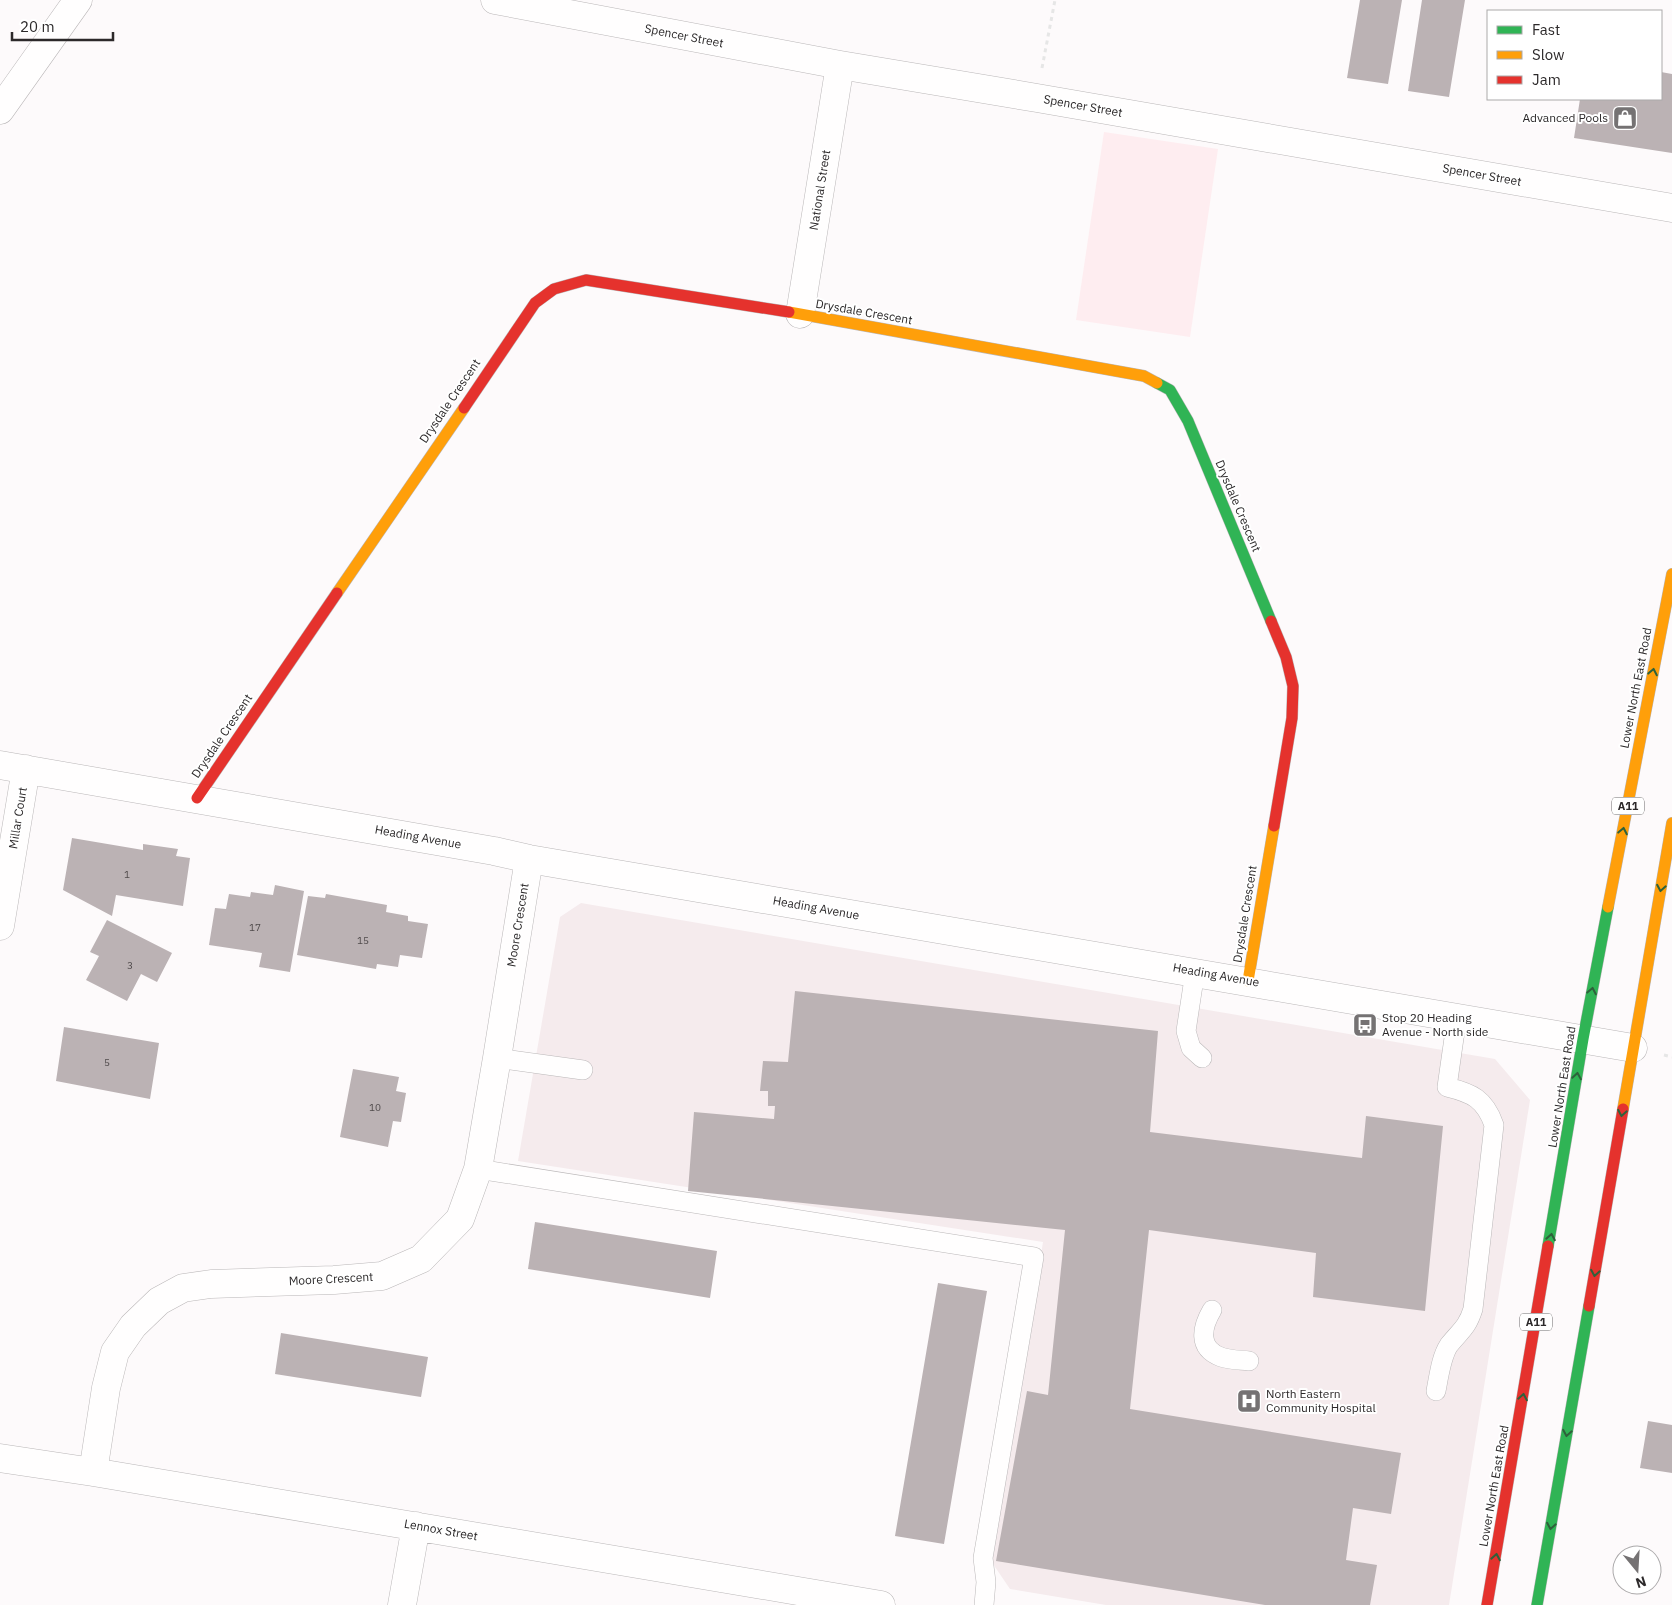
<svg xmlns="http://www.w3.org/2000/svg" width="1672" height="1605" viewBox="0 0 1672 1605" font-family="'IBM Plex Sans',sans-serif">
<style>
.built{fill:#f5ebed}
.green{fill:#feedf0}
.building{fill:#bbb2b4}
.lines{fill:none;stroke-linecap:round;stroke-linejoin:round}
.lane-casing{stroke:#bab7b8;stroke-width:20}
.street-casing{stroke:#bab7b8;stroke-width:29}
.fast-casing{stroke:#bab7b8;stroke-width:12}
.slow-casing{stroke:#bab7b8;stroke-width:12}
.jam-casing{stroke:#bab7b8;stroke-width:12}
.path{stroke:#e6e6e6;stroke-width:3;stroke-dasharray:4 4;stroke-linecap:butt}
.lane{stroke:#fffefe;stroke-width:19}
.street{stroke:#fffefe;stroke-width:28}
.fast{stroke:#30b455;stroke-width:11}
.slow{stroke:#ff9f0a;stroke-width:11}
.jam{stroke:#e5322d;stroke-width:11}
.oneway{stroke:#2e613b}
.labels{text-anchor:middle;stroke-width:4;stroke-linejoin:round;paint-order:stroke}
.number-label{font-size:10px;fill:#504b4c}
.shield{fill:#fff;stroke:#6b696a;stroke-width:1}
.shield-label{font-size:11px;font-weight:bold;fill:#2c292a}
.street-label{font-size:12px;fill:#2c292a;stroke:#fff}
.poi-label{font-size:12px;fill:#2c292a;stroke:#fff;text-anchor:start}
</style>
<rect width="100%" height="100%" fill="#fdfafb"/>
<path class="built" d="M581,903L1495,1059L1530,1100L1449,1605H1106L1010,1589L991,1561L1043,1242L518,1161L560,917Z"/>
<path class="green" d="M1104,132L1218,149L1190,337L1076,320Z"/>
<path class="building" d="M1360,0H1402L1388,84L1347,78Z
M1422,0H1465L1449,97L1408,91Z
M1661,72L1672,74V153L1574,138L1580,99H1661Z
M72,838L143,850V844L178,849L176,856L190,858L183,906L116,895L112,916L63,890Z
M275,885L304,891L290,972L259,967L262,953L209,945L215,908L226,909L229,894L250,897L251,892L273,895Z
M326,894L387,905L386,912L408,916V921L428,924L422,958L400,955L398,967L377,964L376,969L297,955L308,896L325,898Z
M107,920L172,953L157,982L141,974L127,1001L86,980L99,956L90,952Z
M795,991L1158,1031L1150,1132L1362,1158L1366,1116L1443,1126L1425,1311L1313,1297L1316,1253L1149,1230L1130,1409L1401,1453L1391,1514L1353,1508L1346,1560L1377,1565L1370,1605H1265L996,1561L1027,1391L1048,1395L1065,1230L688,1191L694,1112L774,1119L775,1106H768V1091H760L763,1061L788,1062Z
M64,1027L159,1043L150,1099L56,1081Z
M353,1069L399,1077L396,1091L406,1093L401,1122L393,1121L388,1147L340,1137Z
M535,1222L717,1251L710,1298L528,1269Z
M938,1283L987,1291L944,1544L895,1536Z
M281,1333L428,1357L421,1397L275,1374Z
M1648,1421L1672,1425V1473L1640,1468Z"/>
<g class="lines">
<defs>
<path id="lane" d="M1195,972L1186,1031L1191,1048L1202,1058
M497,1058L583,1070
M478,1169L1034,1257L983,1558L986,1582L984,1605
M1212,1310C1202,1327 1197,1348 1221,1357C1229,1360 1240,1360 1249,1361
M1436,1391C1439,1376 1441,1357 1449,1345C1461,1330 1467,1328 1473,1309L1494,1125C1485,1099 1472,1093 1447,1087L1457,1017"/>
<path id="street" d="M495,0L840,65L1037,98L1672,208
M0,110L78,0
M800,314L840,65
M0,765L494,851L529,859L1633,1048
M0,926L26,769
M0,1458L93,1472L881,1605
M93,1472L106,1388L115,1352L133,1326L159,1301L183,1288L211,1284L334,1280L382,1276L421,1259L460,1219L478,1169L497,1058L529,859
M402,1605L416,1526"/>
<path id="fast" d="M1157,383L1170,390L1188,421L1271,621
M1548,1246L1583,1039L1608,907
M1537,1605L1589,1306"/>
<path id="slow" d="M789,312L1144,376L1157,383
M337,593L464,408
M1608,907L1672,574
M1248,981L1274,826
M1623,1109L1672,823"/>
<path id="jam" d="M464,408L535,303L554,289L586,280L789,312
M1271,621L1286,657L1293,686L1292,718L1274,826
M197,798L337,593
M1589,1306L1623,1109
M1487,1605L1548,1246"/>
</defs>
<use href="#lane" class="lane-casing"/>
<use href="#street" class="street-casing"/>
<use href="#fast" class="fast-casing"/>
<use href="#slow" class="slow-casing"/>
<use href="#jam" class="jam-casing"/>
<path class="path" d="M1042,68L1055,0
M1664,1055L1672,1057"/>
<use href="#lane" class="lane"/>
<use href="#street" class="street"/>
<use href="#fast" class="fast"/>
<use href="#slow" class="slow"/>
<use href="#jam" class="jam"/>
</g>
<defs><path id="oneway-chevron" d="M-2-3.5L2.5 0L-2 3.5" fill="none" stroke-width="1.6" stroke-linecap="round" stroke-linejoin="round" transform="scale(1.25)"/></defs>
<g class="oneway">
<use href="#oneway-chevron" transform="translate(1653 672) rotate(-79)"/>
<use href="#oneway-chevron" transform="translate(1623 831) rotate(-79)"/>
<use href="#oneway-chevron" transform="translate(1661 888) rotate(100)"/>
<use href="#oneway-chevron" transform="translate(1592 991) rotate(-79)"/>
<use href="#oneway-chevron" transform="translate(1577 1076) rotate(-81)"/>
<use href="#oneway-chevron" transform="translate(1622 1113) rotate(100)"/>
<use href="#oneway-chevron" transform="translate(1551 1237) rotate(-80)"/>
<use href="#oneway-chevron" transform="translate(1595 1273) rotate(100)"/>
<use href="#oneway-chevron" transform="translate(1523 1397) rotate(-80)"/>
<use href="#oneway-chevron" transform="translate(1567 1433) rotate(100)"/>
<use href="#oneway-chevron" transform="translate(1551 1526) rotate(100)"/>
<use href="#oneway-chevron" transform="translate(1496 1557) rotate(-80)"/>
</g>
<defs>
<symbol id="shop-square" viewBox="-11 -11 22 22"><rect x="-9" y="-9" width="18" height="18" rx="4" fill="#757273" stroke="#fff"/><path d="M-5-2.5h2.3a2.7 3.5 0 0 1 5.4 0H5L5.5 6h-11ZM-1.5-2.5h3a1.5 2.3 0 0 0-3 0Z" fill="#fff"/></symbol>
<symbol id="bus-square" viewBox="-11 -11 22 22"><rect x="-9" y="-9" width="18" height="18" rx="4" fill="#757273" stroke="#fff"/><path d="M-5-6H5V4H4V6H2V4H-2V6H-4V4H-5ZM-3.5-4V0h7V-4ZM-3.5 1.2v1.5H-2V1.2ZM2 1.2v1.5H3.5V1.2Z" fill="#fff"/></symbol>
<symbol id="hospital-square" viewBox="-11 -11 22 22"><rect x="-9" y="-9" width="18" height="18" rx="4" fill="#757273" stroke="#fff"/><path d="M-5-5h3v3.5h4V-5h3V5h-3V1.5h-4V5h-3Z" fill="#fff"/></symbol>
</defs>
<g fill-rule="evenodd">
<use href="#shop-square" x="1611" y="104" width="28" height="28"/>
<use href="#bus-square" x="1351" y="1011" width="28" height="28"/>
<use href="#hospital-square" x="1235" y="1387" width="28" height="28"/>
</g>
<g class="labels">
<g class="number-label">
<text x="127" y="878">1</text>
<text x="255" y="931">17</text>
<text x="363" y="944">15</text>
<text x="130" y="969">3</text>
<text x="107" y="1066">5</text>
<text x="375" y="1111">10</text>
</g>
<g class="shield">
<rect x="1612" y="797.5" width="32" height="17" rx="4"/>
<rect x="1520" y="1313.5" width="32" height="17" rx="4"/>
</g>
<g class="shield-label">
<text x="1628" y="810">A11</text>
<text x="1536" y="1326">A11</text>
</g>
<g class="street-label">
<text transform="translate(684 36) rotate(11)" y="4">Spencer Street</text>
<text transform="translate(1083 106) rotate(10)" y="4">Spencer Street</text>
<text transform="translate(1482 175) rotate(10)" y="4">Spencer Street</text>
<text transform="translate(820 190) rotate(-81)" y="4">National Street</text>
<text transform="translate(864 312) rotate(10)" y="4">Drysdale Crescent</text>
<text transform="translate(450 401) rotate(-56)" y="4">Drysdale Crescent</text>
<text transform="translate(1238 506) rotate(67)" y="4">Drysdale Crescent</text>
<text transform="translate(1636 688) rotate(-79)" y="4">Lower North East Road</text>
<text transform="translate(222 736) rotate(-56)" y="4">Drysdale Crescent</text>
<text transform="translate(18 818) rotate(-81)" y="4">Millar Court</text>
<text transform="translate(418 837) rotate(10)" y="4">Heading Avenue</text>
<text transform="translate(816 908) rotate(10)" y="4">Heading Avenue</text>
<text transform="translate(1245 914) rotate(-81)" y="4">Drysdale Crescent</text>
<text transform="translate(518 925) rotate(-81)" y="4">Moore Crescent</text>
<text transform="translate(1216 975) rotate(10)" y="4">Heading Avenue</text>
<text transform="translate(1562 1087) rotate(-81)" y="4">Lower North East Road</text>
<text transform="translate(331 1279) rotate(-3)" y="4">Moore Crescent</text>
<text transform="translate(1494 1486) rotate(-80)" y="4">Lower North East Road</text>
<text transform="translate(441 1530) rotate(10)" y="4">Lennox Street</text>
</g>
<g class="poi-label">
<text x="1608" y="122" text-anchor="end">Advanced Pools</text>
<text x="1382" y="1022">Stop 20 Heading<tspan x="1382" dy="14">Avenue - North side</tspan></text>
<text x="1266" y="1398">North Eastern<tspan x="1266" dy="14">Community Hospital</tspan></text>
</g>
</g>
<rect x="1487" y="10" width="175" height="90" fill="#ffffff" stroke="#aba9aa"/>
<rect x="1497" y="26" width="25" height="8" fill="#30b455" stroke="#aba9aa"/>
<text x="1532" y="35" font-size="15" fill="#2c292a">Fast</text>
<rect x="1497" y="51" width="25" height="8" fill="#ff9f0a" stroke="#aba9aa"/>
<text x="1532" y="60" font-size="15" fill="#2c292a">Slow</text>
<rect x="1497" y="76" width="25" height="8" fill="#e5322d" stroke="#aba9aa"/>
<text x="1532" y="85" font-size="15" fill="#2c292a">Jam</text>
<g transform="translate(1637 1570) rotate(162)"><circle r="24" fill="#ffffff" stroke="#aba9aa"/>
<path d="M0-4L9 19L0 12L-9 19Z" fill="#757273"/>
<text y="-8" font-size="14" font-weight="bold" text-anchor="middle" fill="#2c292a">N</text>
</g>
<path d="M12 32v8h101v-8" fill="none" stroke="#2c292a" stroke-width="2.5"/>
<text x="20" y="32" font-size="15" fill="#2c292a" stroke="#ffffff" stroke-width="4" paint-order="stroke">20 m</text>
</svg>
